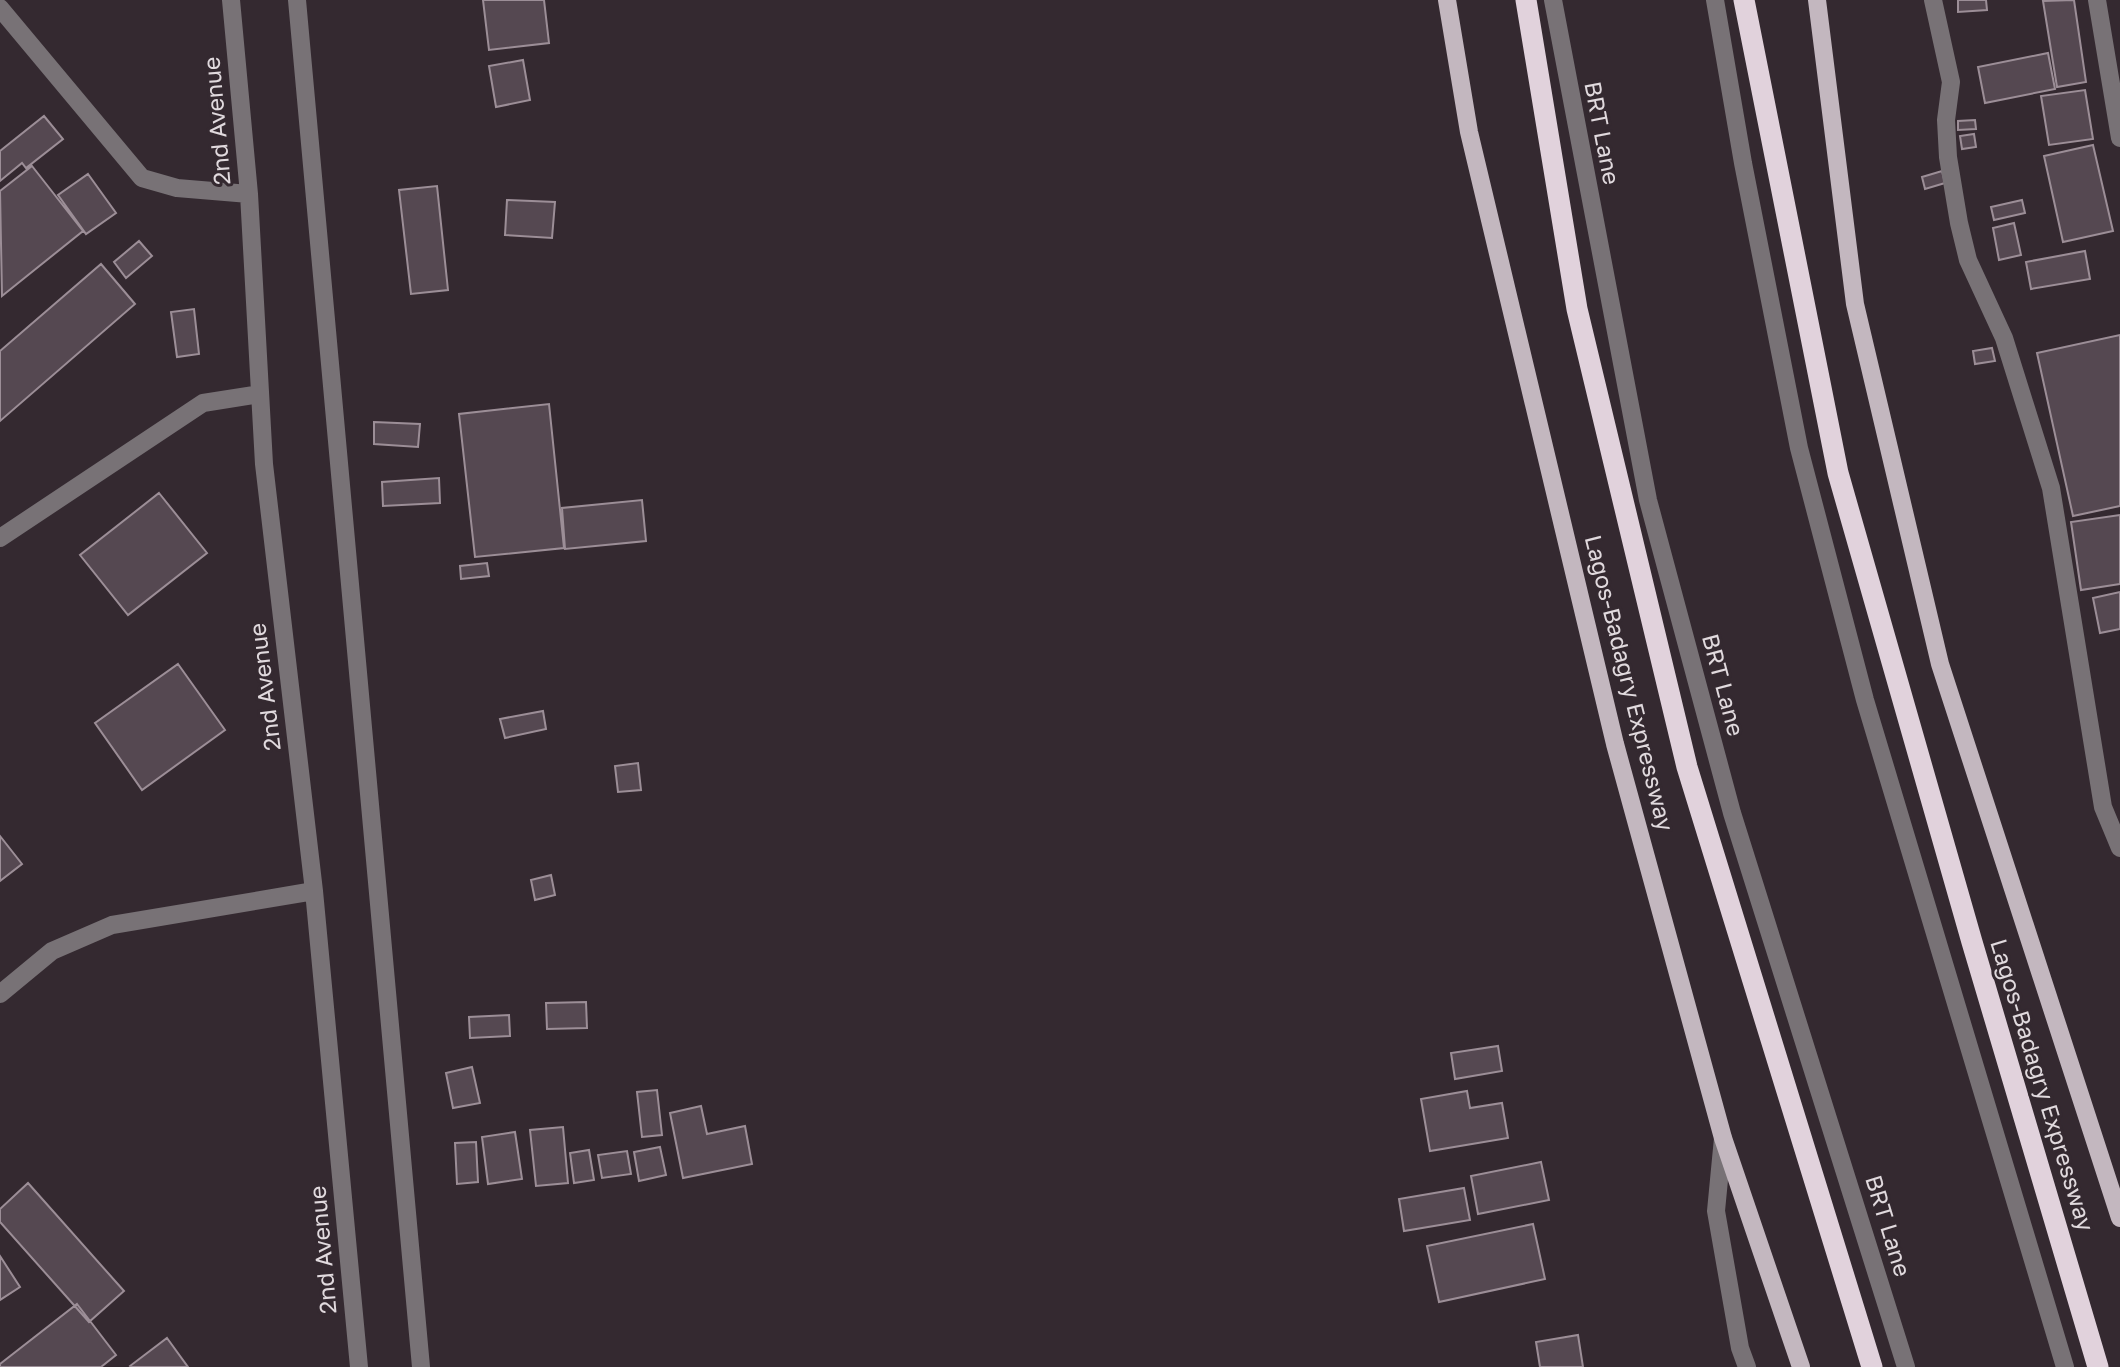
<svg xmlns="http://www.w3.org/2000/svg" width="2120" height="1367" viewBox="0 0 2120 1367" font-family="'Golos Text',sans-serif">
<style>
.building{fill:#554851;stroke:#9c8e97;stroke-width:2}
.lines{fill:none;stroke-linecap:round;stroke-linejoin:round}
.minor{stroke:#787276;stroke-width:18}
.major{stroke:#c3b7bf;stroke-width:18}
.highway{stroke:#e1d2dc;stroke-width:21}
.labels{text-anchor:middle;stroke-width:6;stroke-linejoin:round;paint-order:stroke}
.street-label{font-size:23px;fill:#e1dade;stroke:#342930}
</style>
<rect width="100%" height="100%" fill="#342930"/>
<path class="building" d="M483,0H544L549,43L489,50Z
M1958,0H1986L1987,10L1958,12Z
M2074,0L2086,82L2057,87L2043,1Z
M2048,53L2055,89L1985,103L1978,67Z
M523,60L530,100L496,107L489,66Z
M2085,90L2093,139L2049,145L2041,96Z
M44,116L63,139L26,168L22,163L0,181V151Z
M1975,120L1976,129L1958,130V121Z
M1974,134L1976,147L1962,149L1960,136Z
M2093,145L2113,231L2063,242L2044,156Z
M32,166L83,231L2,296L0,191Z
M1942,171L1945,183L1925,189L1922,177Z
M88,174L116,213L86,234L58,195Z
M437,186L448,290L411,294L399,190Z
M507,200L555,202L552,238L505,235Z
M2022,200L2025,213L1994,220L1991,207Z
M2014,223L2021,255L1999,260L1993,228Z
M139,241L152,256L126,278L114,262Z
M2085,251L2090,279L2031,289L2026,262Z
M101,264L135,304L0,421V351Z
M194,309L199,354L177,357L171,312Z
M2120,335V506L2073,516L2037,353Z
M1992,348L1995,361L1975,364L1973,351Z
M549,404L564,548L475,557L459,414Z
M374,422L420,424L418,447L374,444Z
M439,478L440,503L383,506L382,482Z
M159,493L207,553L128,615L80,555Z
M642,500L646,541L565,549L562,508Z
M2120,515V584L2081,590L2071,522Z
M487,563L489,576L461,579L460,566Z
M2120,592V629L2100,633L2093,598Z
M178,664L225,730L142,790L95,723Z
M543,711L546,729L505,738L500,719Z
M638,763L641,790L618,792L615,766Z
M0,836L22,864L0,881Z
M551,875L555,895L535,900L531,880Z
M586,1002L587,1028L547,1029L546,1003Z
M509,1015L510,1036L470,1038L469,1017Z
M1498,1046L1502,1071L1455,1079L1451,1053Z
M472,1067L480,1103L453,1108L446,1073Z
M657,1090L662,1135L642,1137L637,1092Z
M1467,1091L1470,1108L1502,1103L1508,1138L1430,1151L1421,1099Z
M701,1106L707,1134L745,1126L752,1164L683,1178L670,1113Z
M563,1127L568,1183L536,1186L530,1130Z
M515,1132L522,1179L488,1184L482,1137Z
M476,1142L478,1182L457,1184L455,1143Z
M660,1147L666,1175L639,1181L634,1152Z
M589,1150L594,1180L574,1183L570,1153Z
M627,1151L631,1174L602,1178L598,1155Z
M1541,1162L1549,1200L1478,1214L1471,1176Z
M28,1183L124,1291L89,1322L0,1222V1209Z
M1464,1188L1470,1220L1404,1231L1399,1199Z
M1533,1224L1545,1279L1439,1302L1427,1246Z
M0,1256L20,1287L0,1300Z
M77,1304L116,1355L101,1367H0V1364Z
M1578,1335L1583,1367H1540L1536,1342Z
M167,1338L188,1367H131L130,1366Z"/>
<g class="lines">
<path class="minor" d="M231,0L249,194L264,464L314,891L359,1367
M297,0L421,1367
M1553,0L1648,500L1732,813L1906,1367
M1715,0L1743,163L1799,448L1865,700L2065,1367
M1933,0L1951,82L1946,120L1948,157L1959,223L1968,260L2004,338L2051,488L2103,807L2120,848
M2097,0L2120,138
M0,8L142,178L177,188L249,194
M0,538L203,403L260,394
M0,994L52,951L112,925L314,891
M1723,1138L1716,1211L1740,1348L1747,1367"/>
<path class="major" d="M1447,0L1469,132L1615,744L1723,1138L1801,1367
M1817,0L1855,304L1940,664L2120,1218"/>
<path class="highway" d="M1526,0L1577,309L1687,767L1872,1367
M1744,0L1838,473L1972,942L2098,1367"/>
</g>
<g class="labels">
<g class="street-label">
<text transform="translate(217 121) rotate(-95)" y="8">2nd Avenue</text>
<text transform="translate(1602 133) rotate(79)" y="8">BRT Lane</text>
<text transform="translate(1629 683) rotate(76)" y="8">Lagos-Badagry Expressway</text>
<text transform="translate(1723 685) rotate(75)" y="8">BRT Lane</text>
<text transform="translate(265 687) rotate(-97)" y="8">2nd Avenue</text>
<text transform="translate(2042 1085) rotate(73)" y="8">Lagos-Badagry Expressway</text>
<text transform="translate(1888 1226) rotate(73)" y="8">BRT Lane</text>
<text transform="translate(323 1250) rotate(-95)" y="8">2nd Avenue</text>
</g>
</g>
</svg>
